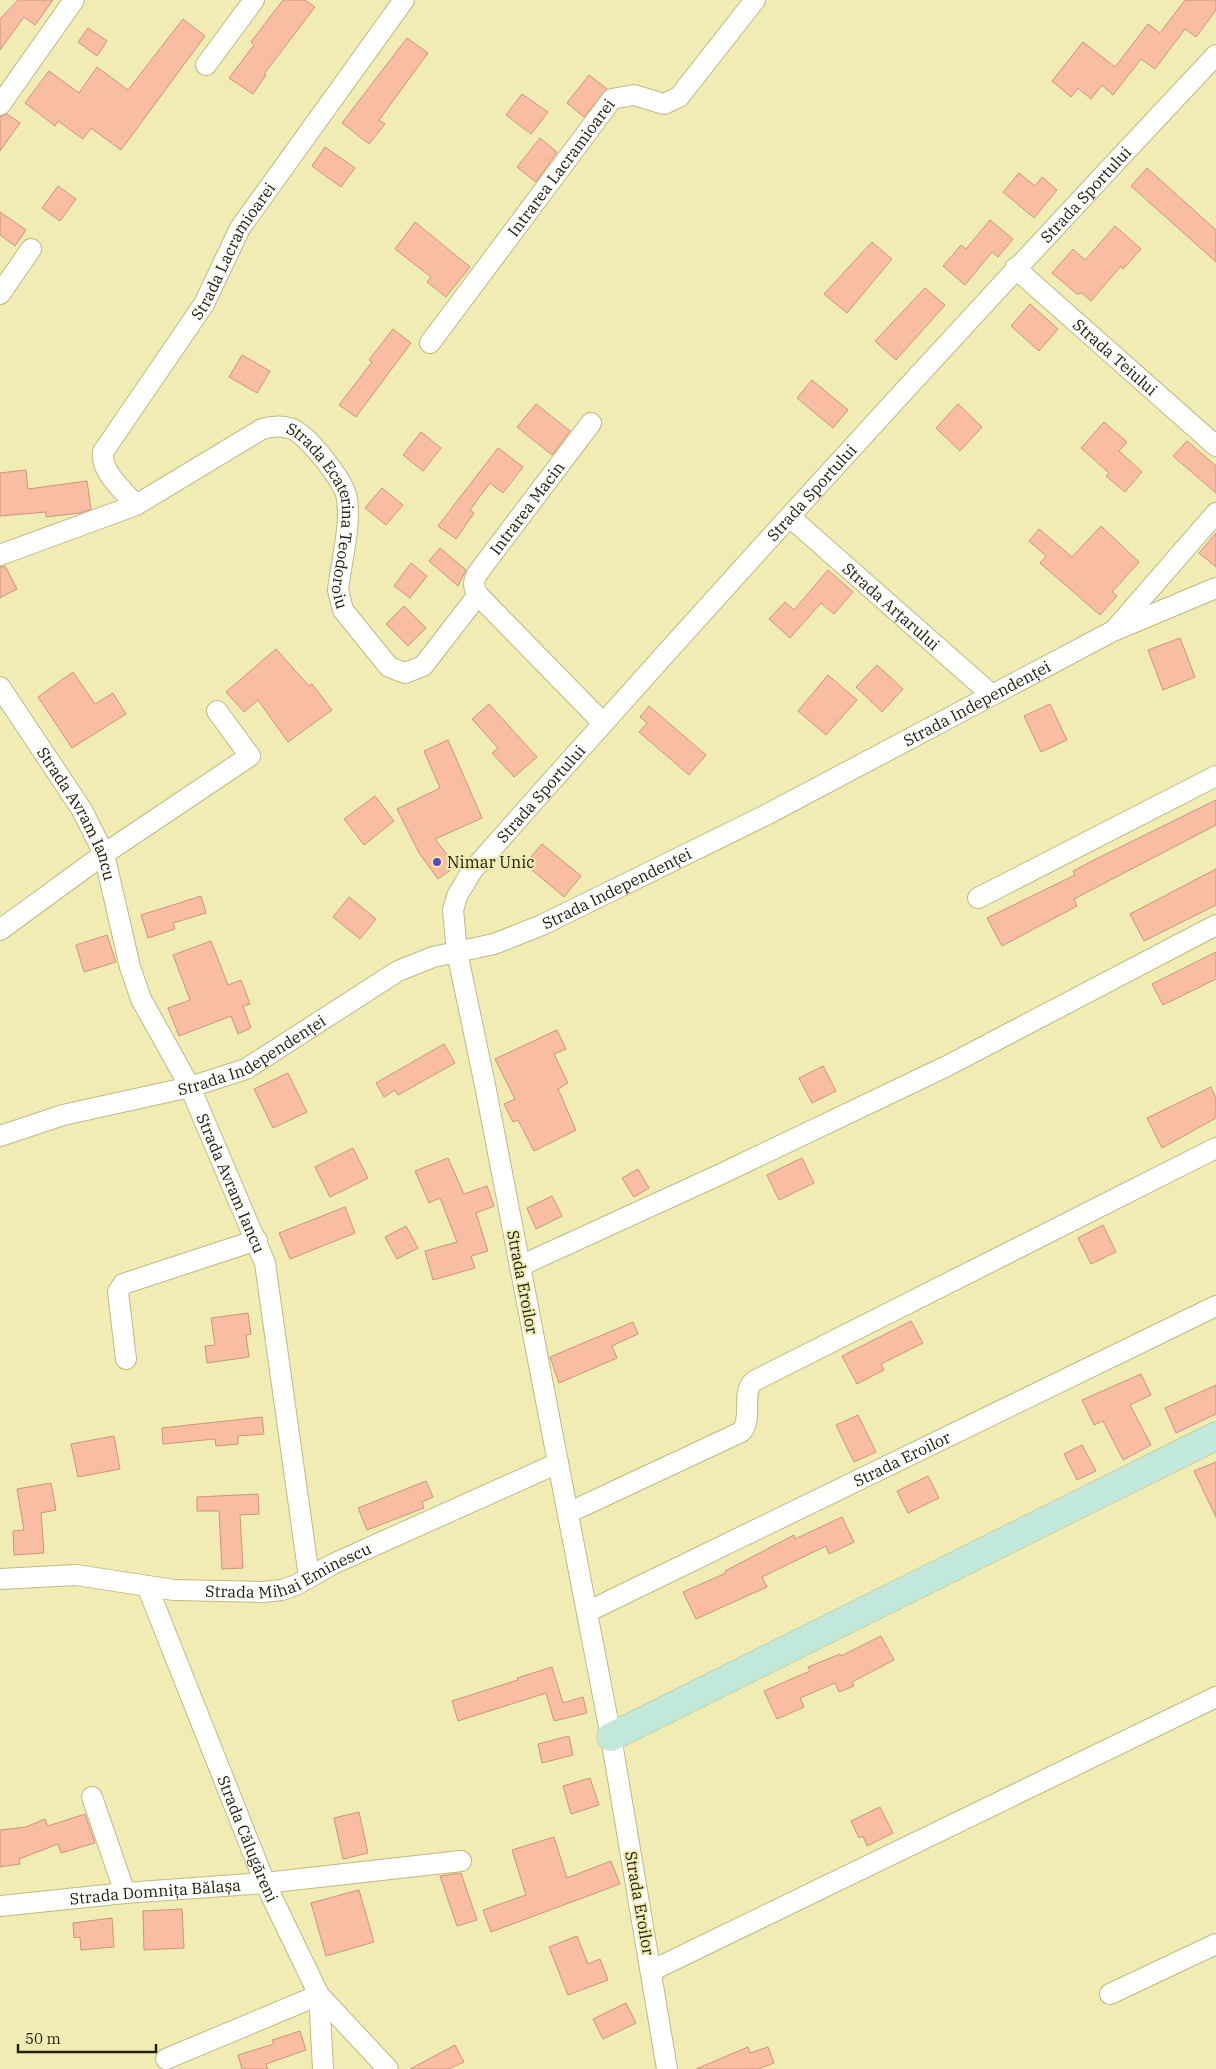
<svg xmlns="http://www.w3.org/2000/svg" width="1216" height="2069" viewBox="0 0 1216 2069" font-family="'IBM Plex Serif',serif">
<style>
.building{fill:#f9bda4;stroke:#ca957d}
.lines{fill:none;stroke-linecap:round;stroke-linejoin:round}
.street-casing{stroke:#beba83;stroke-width:22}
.secondary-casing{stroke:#beba83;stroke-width:29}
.street{stroke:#fff;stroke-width:20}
.secondary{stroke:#c1e8da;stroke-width:28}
.poi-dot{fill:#5a48c0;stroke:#f0ecb4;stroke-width:2}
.labels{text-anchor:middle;stroke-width:4;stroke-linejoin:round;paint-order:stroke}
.street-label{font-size:16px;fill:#22200a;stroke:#f0ecb4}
.poi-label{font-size:16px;fill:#22200a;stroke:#f0ecb4;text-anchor:start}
</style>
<rect width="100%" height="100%" fill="#f0ecb4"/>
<path class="building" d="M18,0H53L35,25L24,17L0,50V19Z
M283,0H305L315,7L264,74L266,75L253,94L229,78L254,45L251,42Z
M1185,0H1216V10L1196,37L1185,29L1155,69L1141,59L1113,95L1102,85L1091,99L1078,88L1071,97L1052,81L1083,42L1115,67L1148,24L1160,33Z
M183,19L205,36L121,150L91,128L83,139L58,121L55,126L25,103L49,71L79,93L97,67L128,90Z
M88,28L107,41L97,56L78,42Z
M407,38L428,53L379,120L385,124L369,144L342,123Z
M589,75L607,89L584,117L567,103Z
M522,94L548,112L531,134L506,115Z
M7,114L20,123L0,151V117Z
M540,138L557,152L536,182L517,167Z
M325,147L355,168L341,187L312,166Z
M1147,168L1216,230V262L1131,186Z
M1019,173L1035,186L1042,177L1057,190L1034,218L1003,192Z
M58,186L76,199L60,221L42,208Z
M0,212L26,230L15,246L0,235Z
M990,220L1013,239L998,257L992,252L965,285L943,266L961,245L966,249Z
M415,222L470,267L446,297L427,282L431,277L395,249Z
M1115,226L1141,249L1123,269L1121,266L1091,301L1082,293L1077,294L1052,273L1073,249L1085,260Z
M872,242L892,259L847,313L824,294Z
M925,288L945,305L896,360L875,341Z
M1030,304L1058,329L1039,351L1011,326Z
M393,329L411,343L356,417L339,405L372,362L369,360Z
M242,355L270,371L257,393L229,377Z
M812,380L848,410L833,428L797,398Z
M536,404L570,431L552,455L517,427Z
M958,404L982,427L960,451L936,428Z
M1104,422L1127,442L1119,451L1142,472L1125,492L1106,476L1109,473L1081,448Z
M421,432L441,448L423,471L403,455Z
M1187,441L1216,466V493L1173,456Z
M498,448L523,467L503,493L490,483L470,510L474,513L456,539L438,526Z
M26,470L28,489L87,481L91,509L80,513L46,517V512L0,516V473Z
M382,488L403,505L386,525L365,508Z
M1101,526L1139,562L1112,592L1117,596L1100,615L1040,563L1046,556L1029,541L1039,529L1072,557Z
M1216,533V567L1199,553Z
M440,548L466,570L458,586L429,561Z
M411,563L427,576L410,598L394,586Z
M5,566L17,589L0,598V567Z
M828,570L853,592L834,614L821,603L790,638L769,619L785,602L794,610Z
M404,606L426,628L408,646L386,624Z
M1180,638L1195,677L1163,690L1148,650Z
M276,649L309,686L312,684L332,710L288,742L258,700L244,712L226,692Z
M877,665L903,689L882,712L856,687Z
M73,672L95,704L113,693L126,714L72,748L38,697Z
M828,675L857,700L826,735L798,711Z
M489,704L537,757L514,777L492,753L498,748L472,719Z
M1050,704L1067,740L1041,752L1024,716Z
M649,706L706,755L689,775L639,732L647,723L640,717Z
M448,740L482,818L435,839L456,866L438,879L419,853L397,809L440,788L424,751Z
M375,796L394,821L364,845L344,819Z
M1216,800V825L1074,899L1077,906L1002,946L987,918L1075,875L1073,871L1094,860Z
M542,844L581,876L564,897L525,864Z
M1216,869V905L1144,941L1130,914Z
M201,896L206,913L173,923L175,929L148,938L141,915Z
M349,897L376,919L360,939L333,917Z
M107,935L116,962L84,972L76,945Z
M211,941L228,985L241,980L250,1004L243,1006L251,1028L238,1034L231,1016L179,1036L168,1008L190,1000L173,955Z
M1216,952V979L1163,1005L1152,984Z
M557,1030L566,1049L554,1054L568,1083L558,1089L576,1130L534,1151L518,1120L513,1122L504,1104L515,1099L495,1059Z
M444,1044L455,1063L398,1095L395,1090L384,1097L376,1083Z
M823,1066L836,1091L812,1103L799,1078Z
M288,1073L307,1112L273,1128L254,1089Z
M1211,1087L1216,1098V1118L1162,1148L1147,1118Z
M353,1148L368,1178L330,1197L315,1167Z
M448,1158L464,1194L487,1186L494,1206L476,1213L488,1251L471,1256L475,1268L433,1280L425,1251L457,1242L440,1198L429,1203L415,1171Z
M802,1158L814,1183L779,1200L767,1175Z
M638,1169L649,1188L634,1197L622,1178Z
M552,1196L562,1216L536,1229L527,1208Z
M345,1207L355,1233L290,1259L279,1233Z
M1103,1225L1116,1252L1091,1264L1078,1238Z
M406,1226L418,1248L397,1259L385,1237Z
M248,1313L251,1334L246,1335L249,1357L207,1363L205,1346L215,1345L211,1318Z
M911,1321L923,1343L881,1364L884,1370L857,1384L842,1356Z
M633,1322L638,1334L612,1346L617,1358L559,1383L550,1357Z
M1141,1374L1151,1395L1130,1405L1151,1445L1123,1460L1103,1421L1094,1425L1082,1400Z
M1216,1385V1414L1176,1433L1165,1408Z
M858,1415L876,1452L854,1462L836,1425Z
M262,1417L264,1434L238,1436V1444L216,1446L215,1439L163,1444L162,1428Z
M114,1436L120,1469L78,1477L71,1444Z
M1082,1445L1096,1471L1077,1480L1064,1454Z
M1216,1462V1517L1194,1471Z
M928,1476L939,1498L908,1513L897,1491Z
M426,1481L433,1497L422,1502L424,1508L367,1530L358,1508Z
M51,1483L56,1510L41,1513L44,1553L14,1555L13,1531L24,1530L17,1489Z
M258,1494L259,1514L240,1515L243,1568L222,1569L219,1511H197V1497Z
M842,1517L854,1542L829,1554L826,1546L762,1577L767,1587L696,1619L683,1592L726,1573L725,1571L794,1535L795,1539Z
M881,1636L894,1660L852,1682L854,1686L839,1692L835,1683L800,1698L804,1707L777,1719L764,1691L810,1671L808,1667L840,1654L841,1656Z
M552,1667L563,1703L583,1697L587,1713L554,1721L546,1693L458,1721L452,1701L518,1680L517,1678Z
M569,1736L573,1755L542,1763L538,1744Z
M590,1778L599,1805L571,1814L563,1786Z
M880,1807L893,1833L867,1846L863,1836L859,1838L851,1821Z
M359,1812L368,1853L343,1859L334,1818Z
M85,1814L95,1843L61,1853L58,1844L19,1859L20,1864L0,1867V1830L26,1827L45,1819L48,1826Z
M554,1837L567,1878L611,1861L620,1884L491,1932L483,1910L526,1895L512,1850Z
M461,1873L477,1920L457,1926L440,1876Z
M359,1890L374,1942L326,1956L311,1903Z
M182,1909L184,1948L144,1950L143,1911Z
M112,1918L114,1947L81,1950L80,1937L74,1938L73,1923Z
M577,1936L588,1964L600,1959L608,1980L568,1995L549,1947Z
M626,2003L636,2023L603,2039L593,2019Z
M300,2031L306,2050L266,2064L268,2069H242L238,2055L274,2044L272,2040Z
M455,2045L464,2062L449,2069H410Z
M748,2047L750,2053L768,2047L774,2063L758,2069H696Z"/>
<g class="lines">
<defs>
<g id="street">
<path d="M206,65L254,0"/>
<path d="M0,105L74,0"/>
<path id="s1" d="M1015,268L1216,446"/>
<path d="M0,294L31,249"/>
<path id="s2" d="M430,343L612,99L634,95L664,104L679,97L755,0"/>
<path id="s3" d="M136,505C125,492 100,472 103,452L204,304L240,228L404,0"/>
<path id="s4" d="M790,517L992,695"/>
<path id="s5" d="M0,555L136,505L262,429C272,426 282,425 292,429C307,434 346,483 347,499C351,526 341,563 338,590L343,610L389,667L405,673L423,666L478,595L603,723"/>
<path id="s6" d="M478,595C473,587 473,582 477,574L591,423"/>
<path d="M1116,628L1216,513"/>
<path id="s7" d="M0,687L82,810L104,854L130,967L141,999L190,1087L265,1263L309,1577"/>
<path d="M978,898L1216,776"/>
<path d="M0,930L104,854L250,756L217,711"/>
<path id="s8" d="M0,1136L63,1115L190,1087L246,1069L398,971L433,957L494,944L542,925L766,815L1113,631L1216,588"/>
<path d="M520,1266L721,1174L947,1066L1216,925"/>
<path d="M126,1359L118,1292L123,1284L257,1240"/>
<path d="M568,1513L741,1432C754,1419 740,1393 754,1381L1216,1148"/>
<path id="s9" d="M0,1579L76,1575L174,1590L263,1592L282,1590L296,1585L333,1564L558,1463"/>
<path id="s10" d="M147,1586L265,1883L319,1995L388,2069"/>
<path id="s11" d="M587,1612L1216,1306"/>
<path d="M92,1797L125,1893"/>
<path id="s12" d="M0,1906L125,1893L265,1883L461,1861"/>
<path d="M651,1971L1216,1697"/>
<path d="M1110,1994L1216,1944"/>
<path d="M166,2059L319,1995L323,2069"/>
<path id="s13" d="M667,2069L611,1737L485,1085L457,952L453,910L457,896L472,871C716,595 964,323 1216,55"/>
</g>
<path id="secondary" d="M611,1737L1216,1436"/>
</defs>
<use href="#street" class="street-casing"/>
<use href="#secondary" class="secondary-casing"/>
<use href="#street" class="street"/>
<use href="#secondary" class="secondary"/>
</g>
<circle class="poi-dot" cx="437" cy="862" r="5"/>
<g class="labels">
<g class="street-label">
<text dy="6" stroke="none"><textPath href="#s2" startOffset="219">Intrarea Lacramioarei</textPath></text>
<text dy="6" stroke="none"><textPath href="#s13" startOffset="2136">Strada Sportului</textPath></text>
<text dy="6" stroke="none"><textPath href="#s3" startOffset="304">Strada Lacramioarei</textPath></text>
<text dy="6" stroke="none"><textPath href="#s1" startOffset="134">Strada Teiului</textPath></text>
<text dy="6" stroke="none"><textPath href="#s13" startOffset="1731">Strada Sportului</textPath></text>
<text dy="6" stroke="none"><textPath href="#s6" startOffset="105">Intrarea Macin</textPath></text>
<text dy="6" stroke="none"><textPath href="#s5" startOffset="421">Strada Ecaterina Teodoroiu</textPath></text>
<text dy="6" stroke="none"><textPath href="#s4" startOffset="135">Strada Arțarului</textPath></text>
<text dy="6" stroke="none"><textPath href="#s8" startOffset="1076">Strada Independenței</textPath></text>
<text dy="6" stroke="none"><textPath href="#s13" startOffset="1326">Strada Sportului</textPath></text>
<text dy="6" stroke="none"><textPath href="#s7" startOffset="149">Strada Avram Iancu</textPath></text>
<text dy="6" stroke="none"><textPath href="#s8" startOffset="671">Strada Independenței</textPath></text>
<text dy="6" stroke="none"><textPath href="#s8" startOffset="266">Strada Independenței</textPath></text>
<text dy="6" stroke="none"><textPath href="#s7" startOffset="552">Strada Avram Iancu</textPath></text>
<text transform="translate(523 1282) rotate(79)" y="6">Strada Eroilor</text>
<text dy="6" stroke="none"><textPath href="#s11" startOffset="350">Strada Eroilor</textPath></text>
<text dy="6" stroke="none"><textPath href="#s9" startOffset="294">Strada Mihai Eminescu</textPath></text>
<text dy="6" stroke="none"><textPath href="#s10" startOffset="272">Strada Călugăreni</textPath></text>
<text dy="6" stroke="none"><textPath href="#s12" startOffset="156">Strada Domnița Bălașa</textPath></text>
<text transform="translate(640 1903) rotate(80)" y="6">Strada Eroilor</text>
</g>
<g class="poi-label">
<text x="447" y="868">Nimar Unic</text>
</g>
</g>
<path d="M18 2044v8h138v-8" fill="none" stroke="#22200a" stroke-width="2.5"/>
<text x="25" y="2044" font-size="15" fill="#22200a" stroke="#f0ecb4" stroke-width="4" paint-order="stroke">50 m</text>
</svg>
